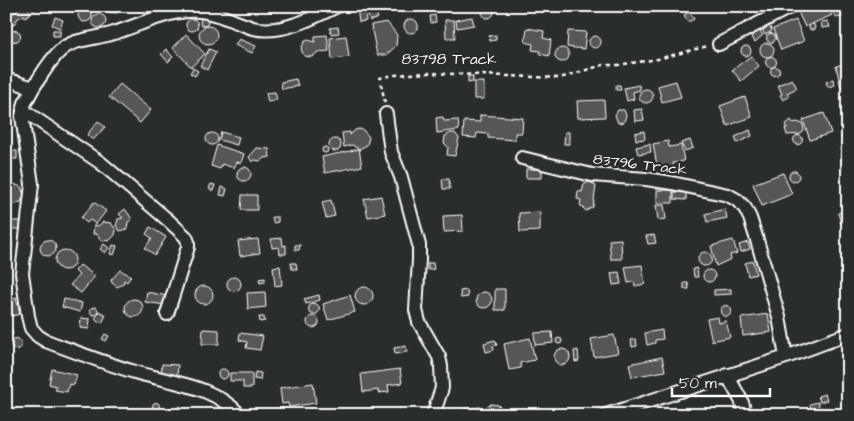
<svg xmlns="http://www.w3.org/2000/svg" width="854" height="421" viewBox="0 0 854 421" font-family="'Architects Daughter',sans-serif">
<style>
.building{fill:#555758;stroke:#fff}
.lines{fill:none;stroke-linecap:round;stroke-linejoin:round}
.minor-casing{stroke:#fff;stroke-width:16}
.path{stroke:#fff;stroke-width:2.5;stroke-dasharray:4 4;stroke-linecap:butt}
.minor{stroke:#2a2d2e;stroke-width:12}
.labels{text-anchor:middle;stroke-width:5;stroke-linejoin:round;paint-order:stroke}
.street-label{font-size:15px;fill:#fff;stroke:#2a2d2e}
</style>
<rect width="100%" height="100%" fill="#2a2d2e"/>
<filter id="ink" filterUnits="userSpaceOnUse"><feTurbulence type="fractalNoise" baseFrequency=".02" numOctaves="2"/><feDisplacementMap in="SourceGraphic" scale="10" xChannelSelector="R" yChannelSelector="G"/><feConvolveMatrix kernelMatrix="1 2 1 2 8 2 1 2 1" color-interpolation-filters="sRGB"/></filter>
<g filter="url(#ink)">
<path class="building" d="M482 12a6 6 0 1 1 12 0a6 6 0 1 1-12 0Z
M20,6H26L31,13L25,17L24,15L17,19L14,25H8L6,16L13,14L20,9L18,7Z
M27,6H37L34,11Z
M108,6H117V13L108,12Z
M364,6L366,21L359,22L357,7Z
M813,6H828L832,15L805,27L798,12Z
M833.5 12a5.5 5.5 0 1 1 11 0a5.5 5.5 0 1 1-11 0Z
M78 15a7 7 0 1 1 14 0a7 7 0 1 1-14 0Z
M375,10L378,18L370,21L367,13Z
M690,12L694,19L688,22L684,15Z
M92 21a7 7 0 1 1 14 0a7 7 0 1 1-14 0Z
M435,15L436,22L431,23L430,16Z
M55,17L63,20L60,28L52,25Z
M472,17L474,25L457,28L456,20Z
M200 22a4 4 0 1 1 8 0a4 4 0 1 1-8 0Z
M186 25a6 6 0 1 1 12 0a6 6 0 1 1-12 0Z
M404 26a7 7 0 1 1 14 0a7 7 0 1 1-14 0Z
M445,20H454L455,38H446Z
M796,20L804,41L781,50L773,29Z
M828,21L830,27L822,28L821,22Z
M387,22L397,35L396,46L386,55H377L371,25Z
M809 27a3 3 0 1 1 6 0a3 3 0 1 1-6 0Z
M769,25L772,31L765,35L762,29Z
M199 35a9 9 0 1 1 18 0a9 9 0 1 1-18 0Z
M338,27L339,33L331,34L330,28Z
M527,28L544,31L543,38L551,40L549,56L540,54V51L532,50L533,44L525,42Z
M53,30H60V36H53Z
M759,30L763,35L755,42L751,38Z
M9.5 36a5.5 5.5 0 1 1 11 0a5.5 5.5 0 1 1-11 0Z
M568,31L586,32L584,49L567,47Z
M766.5 38a4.5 4.5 0 1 1 9 0a4.5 4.5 0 1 1-9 0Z
M186,34L205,54L191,67L173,48Z
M327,35L329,51L318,52L312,57L304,56L301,49L304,42L308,40L315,42V36Z
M496,35V40L490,41L489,36Z
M346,36L349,57L332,59L330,38Z
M589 42a6 6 0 1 1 12 0a6 6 0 1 1-12 0Z
M239,39L256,46L252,53L235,45Z
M760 50a7 7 0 1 1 14 0a7 7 0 1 1-14 0Z
M741 51a5 5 0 1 1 10 0a5 5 0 1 1-10 0Z
M555 55a7 7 0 1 1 14 0a7 7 0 1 1-14 0Z
M166,49L173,57L168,62L161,54Z
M209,49L216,52L207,70L200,66Z
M751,56L759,66L741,81L732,70Z
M765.5 62a5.5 5.5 0 1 1 11 0a5.5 5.5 0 1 1-11 0Z
M848,63V87L841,88L836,66Z
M770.5 71a4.5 4.5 0 1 1 9 0a4.5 4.5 0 1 1-9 0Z
M193,68L198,71L195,76L190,73Z
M468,76H473V82L468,83Z
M296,79L298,86L282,89L281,82Z
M792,79L797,88L787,93L789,97L783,100L780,95L782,94L778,85Z
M833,79L835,85L828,87L826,82Z
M676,81L681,97L662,102L658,86Z
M474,82H484V99H474Z
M120,84L151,110L140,123L109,97Z
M616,85H620L621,90H616Z
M639,85L640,90L633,92L634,99L627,101L624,88Z
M639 96a7 7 0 1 1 14 0a7 7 0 1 1-14 0Z
M275,92L277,100L268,102L266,93Z
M745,97L752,117L727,126L720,106Z
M604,100L605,117L578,118L577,101Z
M5 112a5 5 0 1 1 10 0a5 5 0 1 1-10 0Z
M642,109L644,120L635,121L634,110Z
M618,110H624L626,115L624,122L618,123L615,115Z
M824,113L831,133L810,140L803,120Z
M480,115L523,118L522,133H515V140L488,138V134L477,133L476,138L463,137L464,121L480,122Z
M443,117L444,121L458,120L459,130L437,133L436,118Z
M791,120L793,123L797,122L803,124L804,131L801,134L787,135L785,128H787L785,125Z
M98,121L105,127L93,140L87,135Z
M359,129L363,130L369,137L367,145L359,149L352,145L344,147L342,133L350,132V135L355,130Z
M750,130L752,136L737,143L735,137Z
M644,131L645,139L636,140L635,133Z
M221,132L239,137L237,145L219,140Z
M565,132H569V144H564Z
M206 139a6 6 0 1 1 12 0a6 6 0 1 1-12 0Z
M451,133H455L459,138L455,156L447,155L448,147L444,143L445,136Z
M793.5 140a4.5 4.5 0 1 1 9 0a4.5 4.5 0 1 1-9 0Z
M329 145a6 6 0 1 1 12 0a6 6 0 1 1-12 0Z
M690,140L693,148L685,151L681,143Z
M668,141L669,147L681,145L684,161L673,163L675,172L665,174L663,165L657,166L653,144Z
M650,144L651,152L638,154L636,147Z
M217,145L244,154L241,163L237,162L234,168L222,164L220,169L211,166Z
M322 150a3 3 0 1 1 6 0a3 3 0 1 1-6 0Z
M848,147V172L844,173L840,148Z
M257,148L269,149L270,157L264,158L260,161L255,160L252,162L249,157Z
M359,149L362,166L325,173L322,157Z
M6,151H17V159H6Z
M237 174a7 7 0 1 1 14 0a7 7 0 1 1-14 0Z
M526,169H542V178H526Z
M789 176a5 5 0 1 1 10 0a5 5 0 1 1-10 0Z
M783,173L792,194L762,206L753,184Z
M442,179H449L450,189H443Z
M590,182L596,186L593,207L586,211L580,205L581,200L577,199L578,191L582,192L584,184Z
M14,184L21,187L24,195L21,202L13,205L6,202V187Z
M211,184L215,185L213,191L209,189Z
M222,187L227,189L225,196L220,195Z
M657,190H673V203H657Z
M674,192H686V200L674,199Z
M242,195H257V210H241Z
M381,196L385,214L368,217L364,199Z
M331,200L335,216L326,218L322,202Z
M94,202L106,211L96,224L90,220L87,223L81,218Z
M656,205H664L666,219L658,220Z
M125,209L132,219L128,222L127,229L120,231L116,226L118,219L123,218L119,214Z
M725,209L727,218L707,222L705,214Z
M845,211L846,216L848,215V222L841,224L838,213Z
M540,212V231L520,232L519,213Z
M462,215L463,231L444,232L443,216Z
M272,217H278V222L273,223Z
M12,221H21L20,229H12Z
M103,222L111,223L116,230L115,235L109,241L101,240L97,234H93L94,225L98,226Z
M150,227L166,237L155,255L145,248L152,238L146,234Z
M654,235L656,243L648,244L646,236Z
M282,238L283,246L286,245V254H280L279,247L272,248L271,239Z
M258,239L260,253L240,256L238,241Z
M621,239L622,259H611L609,240Z
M6,240H12L13,247L6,248Z
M733,240L737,253L730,255L731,259L716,266L711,246Z
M40 248a8 8 0 1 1 16 0a8 8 0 1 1-16 0Z
M748,242L750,249L741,252L739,245Z
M104,244L109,248L105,253L100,249Z
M113,245L117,246L114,255L110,254Z
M295,245H300L299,250H295Z
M55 260a10 10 0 1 1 20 0a10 10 0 1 1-20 0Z
M698 259a7 7 0 1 1 14 0a7 7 0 1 1-14 0Z
M753,261L756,274L748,276L745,263Z
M291,263H296L297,269H292Z
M428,263H433L434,269L428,270Z
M80,265L95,276L81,293L70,285L79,275L75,271Z
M642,265L645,284L635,286L634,282L628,283L625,267Z
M280,266L282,285L275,286L273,267Z
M697,268L698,277H694L693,269Z
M120,270L131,276L127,282L124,280L123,284L117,287L112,283L111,280Z
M703 276a6 6 0 1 1 12 0a6 6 0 1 1-12 0Z
M619,272L621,284L613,285L611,273Z
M227 284a7 7 0 1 1 14 0a7 7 0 1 1-14 0Z
M265,278V282L260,283L259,279Z
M684,283H688L689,289H684Z
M195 295a9 9 0 1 1 18 0a9 9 0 1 1-18 0Z
M355 296a9 9 0 1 1 18 0a9 9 0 1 1-18 0Z
M495,289H505V310H495Z
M731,289V294L714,295V290Z
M467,290L468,297L461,298L460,291Z
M476 300a8 8 0 1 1 16 0a8 8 0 1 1-16 0Z
M147,292L167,296L165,305L145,302Z
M265,292L266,307L248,309L247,293Z
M319,295L320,300L306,304L304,299Z
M350,295L355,312L328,320L323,304Z
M16,298L20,314L12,316L10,308L6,309V301Z
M125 308a9 9 0 1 1 18 0a9 9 0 1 1-18 0Z
M64,299L82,303L80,312L62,307Z
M308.5 309a5.5 5.5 0 1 1 11 0a5.5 5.5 0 1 1-11 0Z
M720.5 311a5.5 5.5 0 1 1 11 0a5.5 5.5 0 1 1-11 0Z
M90 311a4 4 0 1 1 8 0a4 4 0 1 1-8 0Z
M99,311L106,315L102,323L95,319Z
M768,314L771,332L743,336L741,318Z
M307 322a6 6 0 1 1 12 0a6 6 0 1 1-12 0Z
M259,317H264L265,321L260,322Z
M718,317L719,323L726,321L730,337L712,341L707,319Z
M81,318L90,319L89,329L80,328Z
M11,327L13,334L6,336V328Z
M203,329L219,330V344H202Z
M662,330L663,339L655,340V343L647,345L645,333Z
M552,332L553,343L535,345L534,333Z
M240,333L263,336L260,350L246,348L247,342L239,340Z
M105,334L109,336L106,341L102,339Z
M614,335L618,353L594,357L591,339Z
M530,338L535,360L520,363L521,368L509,370L504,344Z
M556 341a3 3 0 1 1 6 0a3 3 0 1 1-6 0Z
M10.5 344a5.5 5.5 0 1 1 11 0a5.5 5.5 0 1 1-11 0Z
M636,339L637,346L632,347L631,340Z
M495,340L497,345L493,346L494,350L486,352L484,343Z
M406,346L407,352L395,354L394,348Z
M554 357a8 8 0 1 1 16 0a8 8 0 1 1-16 0Z
M578,350L579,361L575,362L574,351Z
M662,357L665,371L632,377L629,364Z
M162,364L178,365L177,379L161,378Z
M218 374a5 5 0 1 1 10 0a5 5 0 1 1-10 0Z
M52,369L77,375L74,385L69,384L67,392L55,390L56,386L49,384Z
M400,369L402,383L388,385L389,392L378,393V390L363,392L361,374Z
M255,372L261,373L260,380L254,379Z
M230,373H252V388H243V381H230Z
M313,383L316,403L289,407L288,403L282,404L280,388Z
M825,394L827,400L820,402L818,396Z
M818,402L821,415H812L810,404Z
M152.5 406a3.5 3.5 0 1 1 7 0a3.5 3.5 0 1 1-7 0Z
M491,404L498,405L500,407V415H487L486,408Z
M176.5 410a3.5 3.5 0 1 1 7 0a3.5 3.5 0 1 1-7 0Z
M480,407L481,415H464L463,409Z
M138,408L139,415H94V413Z
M145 412a4 4 0 1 1 8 0a4 4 0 1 1-8 0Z"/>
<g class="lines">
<defs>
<path id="minor" d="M719,44L792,6
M6,79L33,88C41,76 49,61 60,51C73,38 97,39 114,33C140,25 170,9 199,11C217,12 236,23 253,28C280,35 313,18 337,6
M33,88L25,103L22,116L32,184L22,273L28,316L31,328L38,336L46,341C76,352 107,364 138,373C174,383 214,386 240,415
M23,110L101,163L169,221L186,237L188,242V247L167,314
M386,114L391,152L401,177L419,245V260L416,310L419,322L439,357L441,366L442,388L433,415
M522,158L592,175L646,179L672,183L728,195L737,200L745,208L750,218L757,240L779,317L786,357
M727,375L741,400L746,415
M606,415L786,357L848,334"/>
</defs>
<use href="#minor" class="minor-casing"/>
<path class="path" d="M385,103L380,78L393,75L429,73L560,78L603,65H618L658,59L708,46"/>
<use href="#minor" class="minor"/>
</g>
</g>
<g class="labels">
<g class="street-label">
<text x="449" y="64">83798 Track</text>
<text transform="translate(640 164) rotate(7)" y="5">83796 Track</text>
</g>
</g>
<rect width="854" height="421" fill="none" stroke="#2a2d2e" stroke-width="25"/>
<rect x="12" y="12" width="829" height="396" fill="none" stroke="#fff" stroke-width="2" filter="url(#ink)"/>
<path d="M672 388v8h98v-8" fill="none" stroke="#ffffff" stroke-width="2.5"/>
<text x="679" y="388" font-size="15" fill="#ffffff" stroke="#2a2d2e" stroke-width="4" paint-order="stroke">50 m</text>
</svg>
